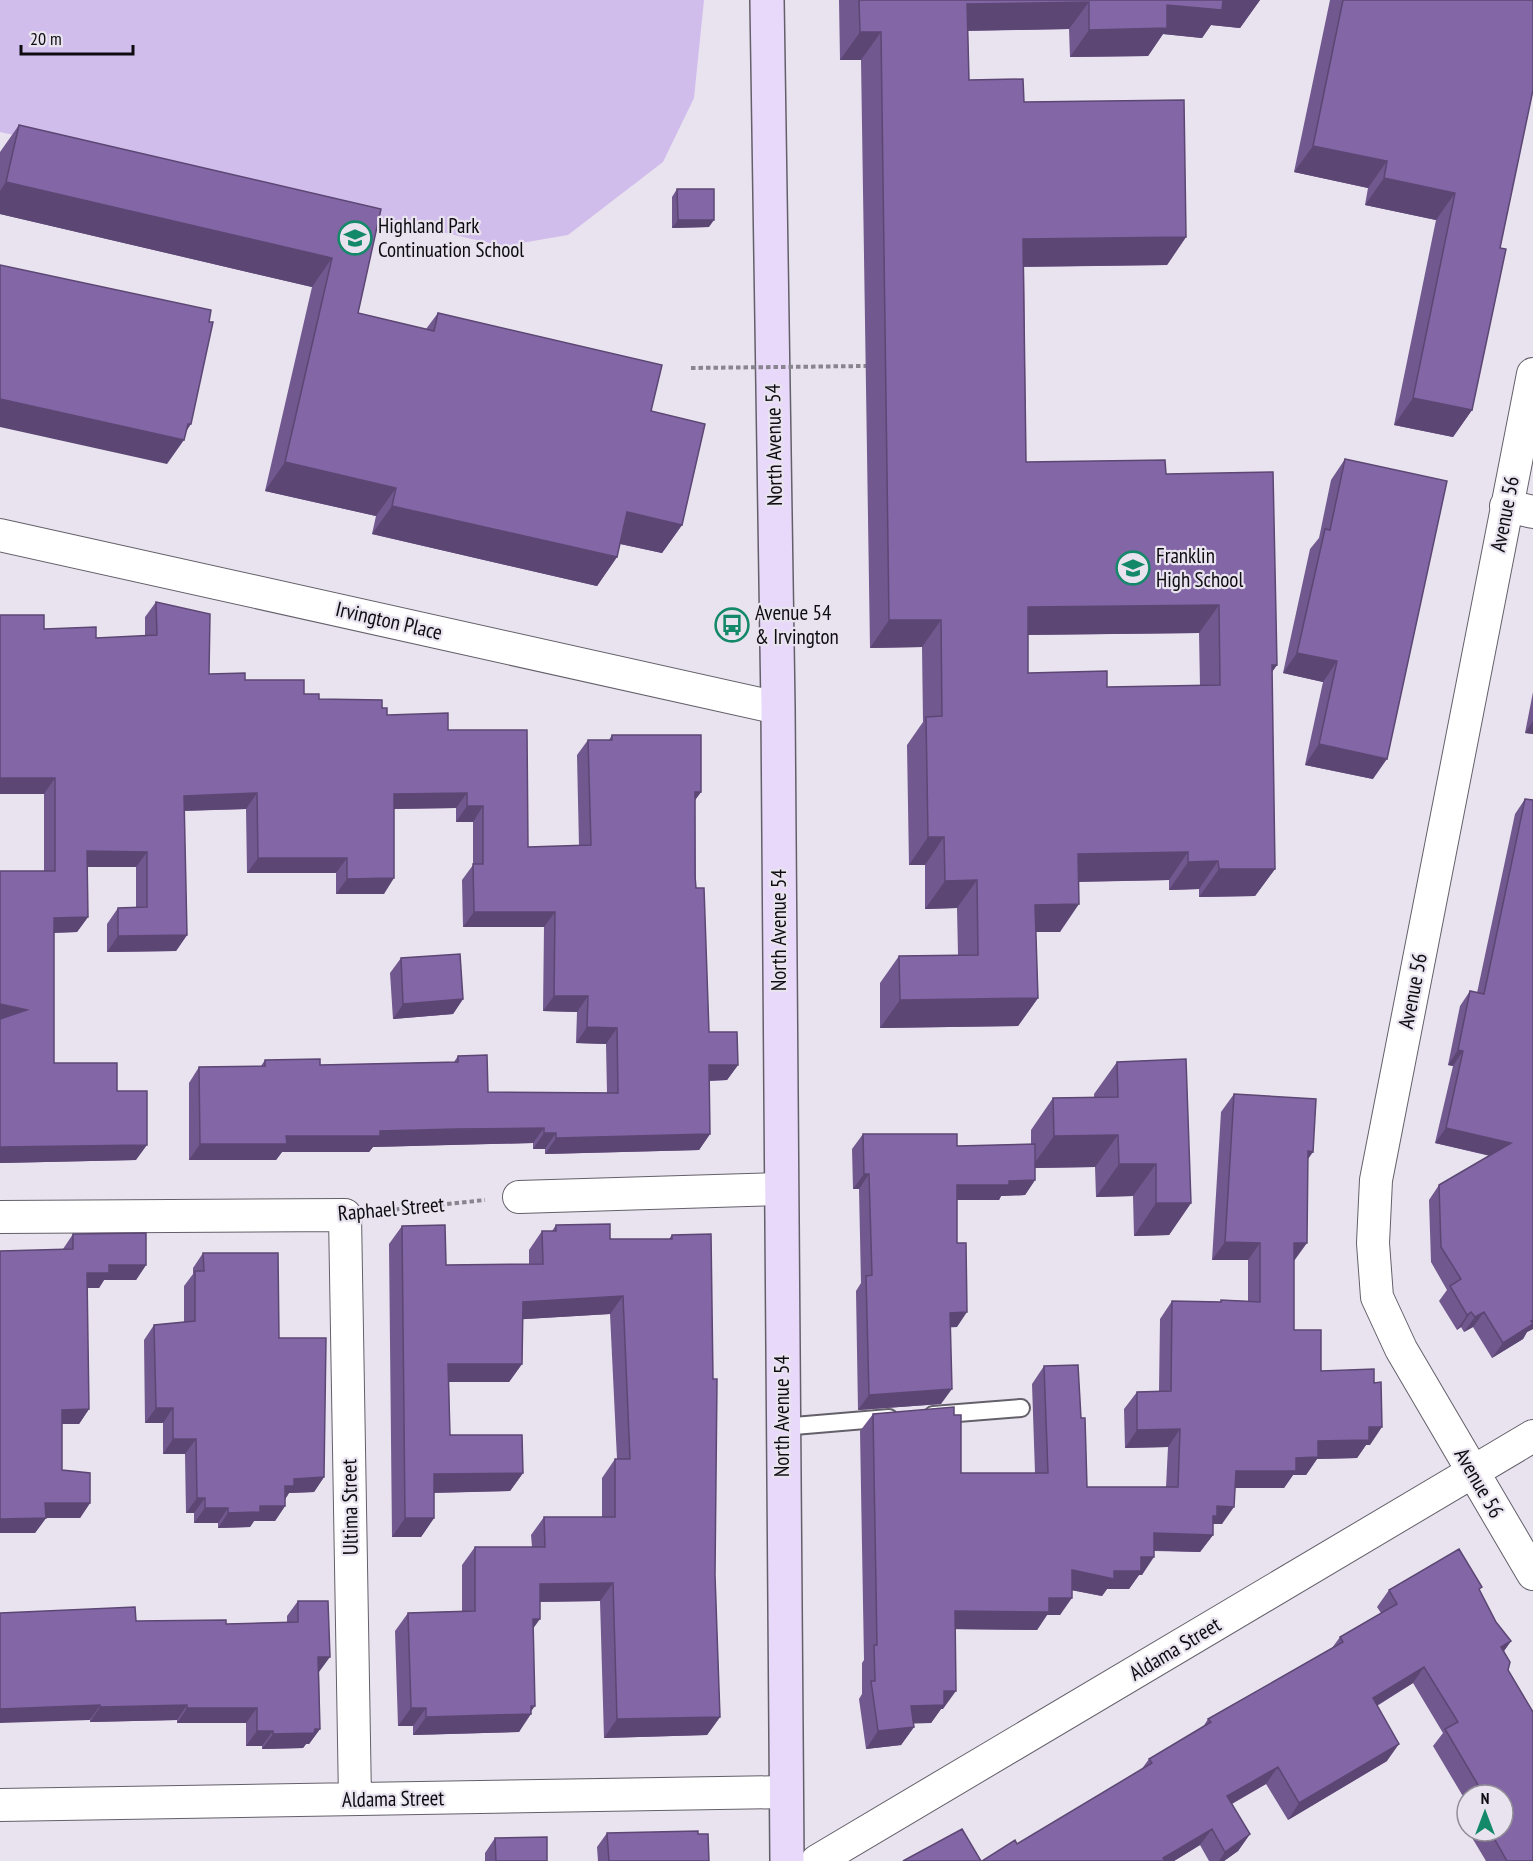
<svg xmlns="http://www.w3.org/2000/svg" width="1533" height="1861" viewBox="0 0 1533 1861" font-family="'PT Sans Narrow',sans-serif">
<style>
.green{fill:#d1bdec}
.lines{fill:none;stroke-linecap:round;stroke-linejoin:round}
.lane-casing{stroke:#64606a;stroke-width:20}
.street-casing{stroke:#64606a;stroke-width:34}
.secondary-casing{stroke:#64606a;stroke-width:36}
.path{stroke:#89858e;stroke-width:4;stroke-dasharray:4.5 3;stroke-linecap:butt}
.lane{stroke:#fff;stroke-width:16}
.street{stroke:#fff;stroke-width:32}
.secondary{stroke:#e8d9fa;stroke-width:33}
.path-bridge{stroke:#89858e;stroke-width:4;stroke-dasharray:4.5 3;stroke-linecap:butt}
.wall{fill:#71588e;fill-rule:evenodd}
.shaded-wall{fill:#5c4774}
.building{fill:#8366a5;stroke:#5c4774;stroke-width:1.5;fill-rule:evenodd}
.labels{text-anchor:middle;stroke-width:4.5;stroke-linejoin:round;paint-order:stroke}
.poi-label{font-size:21px;fill:#0e0c10;stroke:#e8e3ef;text-anchor:start}
.street-label{font-size:21px;fill:#0e0c10;stroke:#e8e3ef}
</style>
<rect width="100%" height="100%" fill="#e8e3ef"/>
<path class="green" d="M0,0H704L694,98L663,162L568,235L503,246L0,132Z"/>
<g class="lines">
<defs>
<path id="lane" d="M933,1415L1021,1408
M782,1427L889,1418"/>
<path id="street" d="M1533,374L1376,1180L1373,1243L1377,1297L1401,1349L1533,1574
M1506,506L1533,512
M0,535L778,708
M519,1197L781,1189
M0,1217L345,1215L355,1799
M0,1805L785,1792
M817,1861L1533,1436"/>
<path id="secondary" d="M767,0L778,708L787,1861"/>
</defs>
<use href="#lane" class="lane-casing"/>
<use href="#street" class="street-casing"/>
<use href="#secondary" class="secondary-casing"/>
<path class="path" d="M380,1211L485,1200"/>
<use href="#lane" class="lane"/>
<use href="#street" class="street"/>
<use href="#secondary" class="secondary"/>
<path class="path-bridge" d="M691,368L866,366"/>
</g>
<path class="wall" d="M839,0H1260L1240,28L1211,25L1202,38L1163,34L1148,56L1070,57L1069,29L968,31L969,80L1024,102L1186,237L1167,265L1024,267L1026,462L1166,474L1277,665L1272,672L1275,869L1255,896L1199,897V889L1169,890V880L1079,882L1060,932H1036L1038,998L1018,1026L880,1028V983L899,956L958,955L957,908L925,909V865H909L907,745L923,722L922,647L870,648L861,60H840ZM1199,633L1200,686L1107,687L1028,673V635Z
M1330,0H1533L1500,248L1472,410L1453,437L1394,425L1436,220L1365,205L1368,188L1294,172Z
M19,125L381,209L358,313L426,329L438,313L651,411L682,525L662,553L620,544L617,557L597,586L372,534L376,516L265,491L312,287L0,214V152Z
M677,189L709,227L672,228V197Z
M1345,459L1373,779L1305,765L1323,682L1283,673L1310,549L1319,538L1331,480Z
M156,602L209,674L245,680L304,694L319,699L382,708L387,715L448,730L528,847L579,846L577,755L588,740H609L612,735L701,792L695,800L696,888L709,1032L738,1065L727,1080L710,1081V1134L699,1150L545,1154V1149H533V1143L445,1145L373,1147L369,1152H282L276,1160H189V1083L199,1067L261,1066L265,1060L320,1065L454,1062L458,1056L488,1092L607,1093L606,1044L576,1043L577,1012L543,1011L544,927H463L462,880L473,865V822H456V808L394,809L384,894H336V873H247L246,809L184,811L187,935L176,951L107,952V924L118,908H136V867H87L88,917L77,932L54,933V1063L117,1091L136,1160L0,1163L44,871V794H0L44,629L96,638L145,636V617Z
M1533,692V734L1525,733Z
M1525,799L1533,800V1329L1527,1332L1523,1339L1492,1358L1473,1327L1464,1332L1461,1327L1457,1330L1439,1301L1447,1290L1431,1262L1429,1200L1439,1185L1490,1156L1435,1143L1453,1066L1448,1065L1460,1006L1470,991L1477,993L1515,814Z
M401,958L463,999L453,1014L393,1019L390,973Z
M1117,1062L1191,1203L1169,1235L1134,1236L1133,1196L1096,1197L1095,1167L1035,1168V1180L1025,1195L1001,1196L999,1200H957V1327H951L941,1404L858,1410L856,1291L861,1283L859,1189H853L852,1149L863,1134L957,1146L1031,1144V1130L1053,1098L1094,1097V1094Z
M1234,1094L1308,1159L1294,1261V1330L1370,1445H1366L1357,1458L1317,1459L1306,1475H1293L1284,1488H1235L1222,1524H1213V1535L1200,1552L1154,1551L1142,1575H1139L1129,1589H1107L1102,1596L1072,1590L1060,1615H1047L1037,1630L955,1629L943,1709H941L931,1723H913L914,1727L901,1745L866,1749L859,1699L862,1694V1663L864,1660L860,1431L873,1414L954,1415L961,1473H1035L1032,1384L1044,1366L1081,1418L1087,1487H1166L1168,1447L1125,1448L1124,1409L1137,1392L1159,1391L1160,1319L1172,1301L1220,1302L1221,1300L1248,1301V1260H1212L1221,1112Z
M556,1225L610,1239H669L672,1235L715,1575L720,1717L707,1735L604,1738L600,1601L540,1602L533,1628L531,1710L519,1732L413,1735V1726H398L395,1631L408,1613L462,1611V1565L475,1547H532L531,1535L544,1517H602V1478L615,1459H617L610,1314L523,1319L522,1364L509,1382H449L450,1435L523,1473L510,1491L434,1493V1518L421,1537H392L389,1244L402,1226L446,1265L529,1264V1250L542,1231H552Z
M73,1234L146,1265L136,1280H104L99,1288H87L89,1409L79,1424H62V1470L90,1503L80,1518H46L35,1533L63,1249Z
M203,1253L279,1338L324,1477L314,1492L289,1493L285,1499V1506L275,1521H254L250,1527L218,1528V1523H194V1513H186L185,1454H163V1423H145L144,1340L154,1325L184,1322V1286L193,1274V1268Z
M1389,1590L1480,1591L1496,1622L1511,1641L1504,1651L1508,1670L1533,1861H1486L1468,1831H1503V1795H1467V1803L1433,1746L1443,1733L1413,1683L1377,1706L1387,1761L1288,1820L1266,1784L1232,1804L1250,1834L1238,1851L1224,1861H1209L1200,1845L1174,1861H982L1017,1844L1141,1770L1149,1759L1203,1727L1208,1719L1332,1648L1340,1637L1381,1613L1377,1607Z
M298,1601L319,1672L320,1729L309,1744H306L303,1748L262,1749V1746H246V1723H177V1720L90,1722V1720L136,1621L226,1624L287,1622V1616Z
M607,1833L698,1834L709,1861H598L597,1847Z
M495,1838L547,1861H485V1853Z"/>
<path class="shaded-wall" d="M1221,0H1260L1240,28L1211,25L1202,38L1163,34L1148,56L1070,57L1089,30L1167,5Z
M1089,2L1069,29L948,31L967,4Z
M860,32H881L861,60H840Z
M1313,146L1387,161L1368,188L1294,172Z
M1384,178L1455,193L1436,220L1365,205Z
M6,182L332,258L312,287L0,214V191Z
M678,220H714L709,227L672,228Z
M1186,237L1167,265L1004,267L1023,239Z
M1413,398L1472,410L1453,437L1394,425Z
M0,399L191,424L181,439L184,440L167,464L0,427Z
M285,462L396,488L376,516L265,491Z
M392,506L617,557L597,586L372,534Z
M627,512L682,525L662,553L607,541Z
M1219,605L1199,633L1008,635L1028,607Z
M889,620H941L922,647L870,648Z
M1297,653L1337,661L1323,682L1283,673Z
M1272,665H1277L1257,692Z
M1533,721V734L1525,733Z
M1319,744L1387,759L1373,779L1305,765Z
M0,778H55L44,794H0Z
M695,792H701L690,807Z
M257,793L246,809L173,811L184,796Z
M467,793L456,808L383,809L394,794Z
M467,806H483L473,822H456Z
M928,837H944L925,865H909Z
M87,851L147,852L136,867H76Z
M1188,852L1169,880L1059,882L1078,854Z
M258,858H347L336,873H247Z
M1218,861L1199,889L1169,890L1188,862Z
M1219,869H1275L1255,896L1199,897Z
M394,878L384,894H336L347,879Z
M977,880L957,908L925,909L945,881Z
M1079,904L1060,932H1016L1035,905Z
M474,912H555L544,927H463Z
M88,917L77,932L43,933L54,918Z
M187,935L176,951L107,952L118,936Z
M554,996H588L577,1012L543,1011Z
M1038,998L1018,1026L880,1028L900,1000Z
M463,999L453,1014L393,1019L403,1004Z
M0,1004L27,1010L0,1022Z
M587,1027L617,1028L606,1044L576,1043Z
M1458,1050L1463,1051L1453,1066L1448,1065Z
M709,1065H738L727,1080L698,1081Z
M544,1128L533,1143L373,1147L369,1152H282L276,1160H189L200,1144L286,1136L380,1131Z
M1446,1128L1511,1143L1501,1158L1435,1143Z
M544,1133H556L545,1149H533Z
M710,1134L699,1150L545,1154L556,1138Z
M1118,1135L1095,1167L1031,1168L1054,1136Z
M147,1145L136,1160L0,1163V1147Z
M1308,1151L1313,1152L1301,1169Z
M1119,1164H1156L1133,1196L1096,1197Z
M864,1174H869L859,1189H853Z
M1035,1180L1025,1195L1001,1196L999,1200H946L957,1185L1009,1181Z
M1156,1203H1191L1169,1235L1134,1236Z
M1225,1242L1260,1243L1248,1260H1212Z
M1294,1243H1307L1294,1261Z
M109,1265H146L136,1280H104L99,1288H76L87,1273Z
M623,1296L610,1314L510,1320L523,1302Z
M967,1312L957,1327L940,1328L950,1313Z
M1471,1312L1461,1327L1457,1330L1467,1315Z
M1484,1312L1473,1327L1464,1332L1475,1317Z
M1533,1320V1329L1527,1332L1523,1339L1492,1358L1503,1343Z
M448,1364H522L509,1382H435Z
M952,1389L941,1404L858,1410L869,1395Z
M156,1408H173L163,1423H145Z
M89,1409L79,1424H52L62,1410Z
M1369,1427H1382L1370,1445H1366L1357,1458L1317,1459L1306,1475H1293L1284,1488H1223L1236,1471L1296,1458L1318,1441Z
M1180,1429L1168,1447L1125,1448L1137,1430Z
M173,1439H196L185,1454H163Z
M523,1473L510,1491L421,1493L434,1474Z
M324,1477L314,1492L289,1493L284,1501L285,1486L294,1479Z
M197,1498H205L194,1513H186Z
M45,1503H90L80,1518H35Z
M260,1506H285L275,1521H254L250,1527L218,1528L228,1513Z
M1217,1506L1234,1507L1222,1524H1212L1205,1534Z
M205,1508H228L218,1523H194Z
M46,1518L35,1533H0V1519Z
M405,1518H434L421,1537H392Z
M1154,1533L1213,1535L1200,1552L1142,1550Z
M1141,1557H1154L1142,1575H1139L1129,1589H1107L1102,1596L1060,1588L1072,1570L1114,1571Z
M613,1583L600,1601L527,1602L540,1584Z
M1049,1598H1072L1060,1615H1047L1037,1630L942,1629L955,1611Z
M533,1619H540L527,1637Z
M1511,1641L1499,1658L1501,1647Z
M318,1657H330L319,1672H308Z
M1424,1667L1413,1683L1361,1715L1373,1698Z
M944,1691H956L943,1709H941L931,1723L899,1724L911,1706Z
M100,1705L90,1720L0,1723V1709Z
M187,1705L177,1720L90,1722L100,1707Z
M535,1706L529,1714H531L519,1732L413,1735L426,1717Z
M187,1708H257L246,1723H177Z
M411,1708H426L413,1726H398Z
M720,1717L707,1735L604,1738L617,1719Z
M914,1727L901,1745L866,1749L878,1731Z
M315,1729H320L309,1744H306L303,1748L262,1749L273,1734Z
M257,1731H273L262,1746H246Z
M1399,1744L1387,1761L1288,1820L1299,1803Z
M1278,1767L1266,1784L1215,1813L1227,1796Z
M1212,1829L1200,1845L1174,1861H1161L1163,1858Z
M1250,1834L1238,1851L1224,1861H1219L1225,1852Z"/>
<path class="building" d="M859,0H1223L1222,10L1167,5V28L1089,30V2L967,4L969,80L1023,79L1024,102L1184,100L1186,237L1023,239L1026,462L1165,460L1166,474L1273,472L1277,665H1272L1275,869H1219L1218,861L1188,862V852L1078,854L1079,904L1035,905L1038,998L900,1000L899,956L978,955L977,880L945,881L944,837H928L926,717L942,716L941,620H889L881,32H860ZM1219,605L1220,685L1107,687V671L1028,673V607Z
M1343,0H1533V90L1500,248L1506,249L1472,410L1413,398L1455,193L1384,178L1387,161L1313,146Z
M19,125L381,209L358,313L434,331L438,313L662,365L651,411L705,424L682,525L627,512L617,557L392,506L396,488L285,462L332,258L6,182Z
M677,189H714V220H678Z
M0,265L211,310L209,322H213L191,424H188L184,440L0,399Z
M1345,459L1447,481L1387,759L1319,744L1337,661L1297,653L1325,529L1330,530Z
M156,602L210,614L209,674L245,673V680H304V694H319V699L382,700V708H387V715L448,713V730H527L528,847L591,845L588,740H612V735H701V792H695V876L696,888H704L709,1032H737L738,1065H709L710,1134L556,1138V1133H544V1128L456,1129L380,1131V1136H286L287,1144H200L199,1067L265,1066V1060L320,1059V1065L458,1062V1056L487,1055L488,1092L618,1093L617,1028L587,1027L588,996H554L555,912H474L473,864H483V806H467V793L394,794V878L347,879V858H258L257,793L184,796L187,935L118,936V908L147,907V852L87,851L88,917L54,918V1063H117V1091H147V1145L0,1147V1019L27,1010L0,1004V871H55V778H0V615H44V629L96,627V638L157,635Z
M1525,799L1533,800V1320L1531,1321L1533,1324L1503,1343L1484,1312L1475,1317L1471,1312L1467,1315L1450,1286L1461,1279L1441,1247L1439,1185L1511,1143L1446,1128L1463,1051L1458,1050L1470,991L1484,994Z
M460,954L463,999L403,1004L401,958Z
M1186,1059L1191,1203H1156V1164H1119L1118,1135L1054,1136L1053,1098L1118,1097L1117,1062Z
M1234,1094L1316,1099L1313,1152L1308,1151L1307,1243H1294V1330H1321V1371L1374,1369V1383L1381,1382L1382,1427H1369V1440L1318,1441V1457L1296,1458V1471H1236L1234,1507L1217,1506V1516H1213V1535L1154,1533V1557H1141V1571H1114V1579L1072,1570V1598H1049V1612L955,1611L956,1691H944V1705L911,1706L914,1727L878,1731L871,1681H875L874,1645H877L873,1414L954,1407V1415H961V1473H1048L1044,1366L1078,1365L1081,1418H1085L1087,1487H1178L1180,1429L1137,1430V1392L1171,1391L1172,1301L1221,1302V1300L1260,1302V1243L1225,1242Z
M863,1134H957V1146L1035,1144V1180L1009,1181V1185H957V1243H966L967,1312L950,1313L952,1389L869,1395L866,1276L872,1275L869,1174H864Z
M610,1224V1239H672V1235L711,1234L713,1379H717L715,1575L720,1717L617,1719L613,1583L540,1584V1619H533L535,1706H531V1714L426,1717V1708H411L408,1613L475,1611V1547H545L544,1517H615V1459H630L623,1296L523,1302L522,1364H448L450,1435H522L523,1473L434,1474V1518H405L402,1226L445,1225L446,1265L543,1264L542,1231H556V1225Z
M146,1233V1265H109V1273H87L89,1409L62,1410V1470L90,1473V1503H45L46,1518L0,1519V1251L73,1249V1234Z
M203,1253H278L279,1338H326L324,1477L294,1479V1486H285V1506H260V1512L228,1513V1508H205V1498H197L196,1439H173V1408H156L154,1325L195,1321V1271H204Z
M1459,1549L1482,1587L1479,1589L1496,1622L1511,1641L1501,1647L1510,1662L1508,1670L1533,1712V1861H1507L1490,1831H1503V1795H1484L1445,1729L1458,1722L1424,1667L1373,1698L1399,1744L1299,1803L1278,1767L1227,1796L1250,1834L1225,1852L1212,1829L1163,1858L1165,1861H982L1015,1840L1017,1844L1152,1763L1149,1759L1211,1722L1208,1719L1343,1642L1340,1637L1397,1604L1389,1590Z
M298,1601H328L330,1657H318L320,1729H315L314,1733L273,1734V1731H257V1708H187V1705L100,1707V1705L0,1709V1613L135,1607L136,1621L226,1620V1624L298,1622Z
M962,1829L981,1861H903Z
M698,1831V1834H708L709,1861H609L607,1833Z
M547,1837V1861H496L495,1838Z"/>
<defs>
<symbol id="school-ring" viewBox="-11 -11 22 22"><circle r="9.5" fill="#e8e3ef" stroke="#148969" stroke-width="1.5"/><path d="M0-5L7-2L0 1L-7-2ZM-4 1L0 2.5L4 1V4Q0 6-4 4Z" fill="#148969"/></symbol>
<symbol id="bus-ring" viewBox="-11 -11 22 22"><circle r="9.5" fill="#e8e3ef" stroke="#148969" stroke-width="1.5"/><path d="M-5-6H5V4H4V6H2V4H-2V6H-4V4H-5ZM-3.5-4V0h7V-4ZM-3.5 1.2v1.5H-2V1.2ZM2 1.2v1.5H3.5V1.2Z" fill="#148969"/></symbol>
</defs>
<g fill-rule="evenodd">
<use href="#school-ring" x="336" y="219" width="38" height="38"/>
<use href="#school-ring" x="1114" y="549" width="38" height="38"/>
<use href="#bus-ring" x="713" y="606" width="38" height="38"/>
</g>
<g class="labels">
<g class="poi-label">
<text x="378" y="233">Highland Park<tspan x="378" dy="24">Continuation School</tspan></text>
<text x="1156" y="563">Franklin<tspan x="1156" dy="24">High School</tspan></text>
<text x="755" y="620">Avenue 54<tspan x="755" dy="24">&amp; Irvington</tspan></text>
</g>
<g class="street-label">
<text transform="translate(774 445) rotate(-91)" y="7">North Avenue 54</text>
<text transform="translate(1505 514) rotate(-79)" y="7">Avenue 56</text>
<text transform="translate(389 621) rotate(13)" y="7">Irvington Place</text>
<text transform="translate(779 930) rotate(-90)" y="7">North Avenue 54</text>
<text transform="translate(1413 991) rotate(-79)" y="7">Avenue 56</text>
<text transform="translate(391 1209) rotate(-5)" y="7">Raphael Street</text>
<text transform="translate(782 1416) rotate(-90)" y="7">North Avenue 54</text>
<text transform="translate(1479 1483) rotate(60)" y="7">Avenue 56</text>
<text transform="translate(350 1507) rotate(-91)" y="7">Ultima Street</text>
<text transform="translate(1175 1649) rotate(-31)" y="7">Aldama Street</text>
<text transform="translate(393 1799) rotate(-1)" y="7">Aldama Street</text>
</g>
</g>
<g transform="translate(1485 1813)"><circle r="28" fill="#e8e3ef" stroke="#918d96" stroke-width="1.5"/>
<path d="M0-4.5L10 22L0 15L-10 22Z" fill="#148969"/>
<text y="-9" font-size="16" font-weight="bold" text-anchor="middle" fill="#0e0c10">N</text>
</g>
<path d="M21 45v9h112v-9" fill="none" stroke="#0e0c10" stroke-width="3"/>
<text x="30" y="45" font-size="18" fill="#0e0c10" stroke="#e8e3ef" stroke-width="4.5" paint-order="stroke">20 m</text>
</svg>
